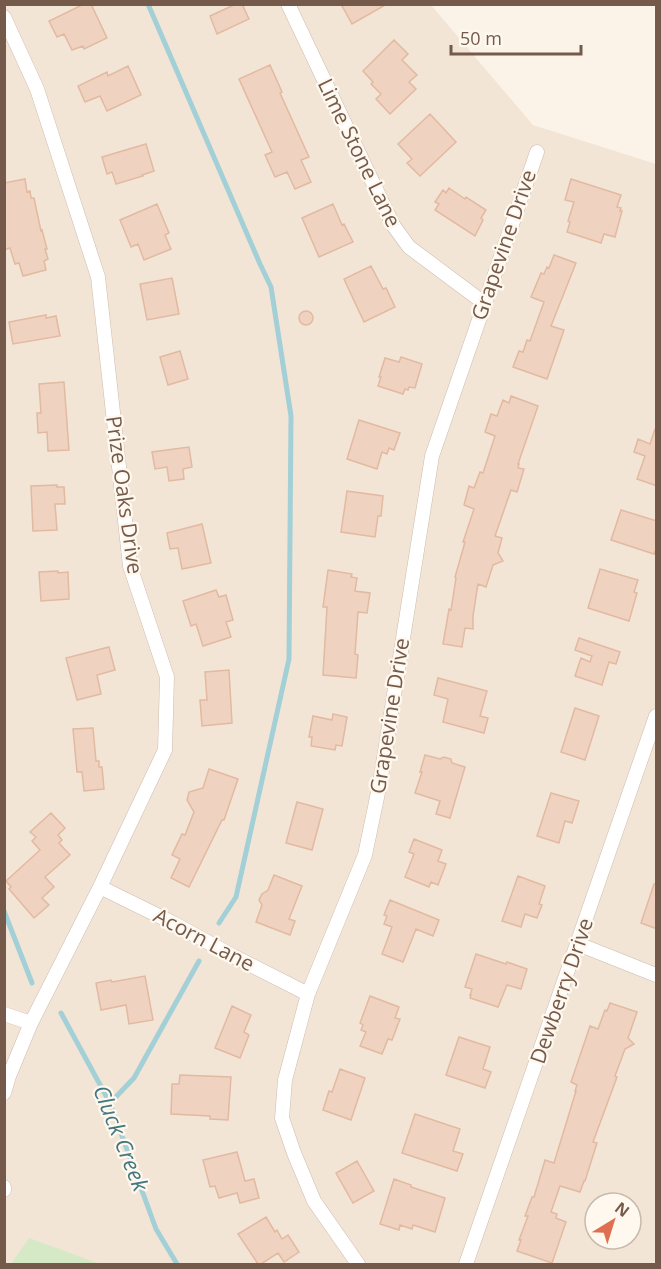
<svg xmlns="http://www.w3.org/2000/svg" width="661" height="1269" viewBox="0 0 661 1269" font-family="'Open Sans',sans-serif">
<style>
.residential{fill:#f3e5d6;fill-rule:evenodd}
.green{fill:#d5e9c6}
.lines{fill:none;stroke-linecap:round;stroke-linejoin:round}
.stream{stroke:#a3cfd6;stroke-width:5}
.building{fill:#f0d2c0;stroke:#e2b9a1;stroke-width:1.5}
.minor-casing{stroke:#cdbbae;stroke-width:15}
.minor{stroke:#fff;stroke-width:14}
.labels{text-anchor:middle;stroke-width:4.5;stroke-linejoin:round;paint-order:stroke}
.street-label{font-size:21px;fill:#755a4c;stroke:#fef8ee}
.water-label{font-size:22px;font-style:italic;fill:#437780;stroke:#fef8ee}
</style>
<rect width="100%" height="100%" fill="#fcf3e8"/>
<path class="residential" d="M5,5H431L533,125L656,164V1264H5ZM595,1203H631V1239H595Z"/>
<path class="green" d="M29,1238L100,1264H11Z"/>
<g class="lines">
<path class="stream" d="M148,4L260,264L271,287L291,416L289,659L236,897L219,923
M4,911L32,983
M61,1013L110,1103L156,1229L177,1264
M110,1103L134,1078L199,961"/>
</g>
<path class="building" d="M84,4H91L107,38L84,49L83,46L72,50L64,34L57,37L49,21Z
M236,4H242L249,19L217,34L210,16Z
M341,4H387L352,24Z
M394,40L408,54L402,60L417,75L409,82L416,89L390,114L376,99L381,94L371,84L373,82L363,71Z
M270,65L282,92L280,93L309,157L301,160L311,182L295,189L287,172L275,177L265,155L272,152L239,79Z
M128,66L141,95L107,111L100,96L85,102L78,86L107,72L108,76Z
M430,114L456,142L420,176L407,163L412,159L398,144Z
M146,144L154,171L142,175L143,176L116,184L112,172L107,174L102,157Z
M25,179L27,192L30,191L31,198H34L41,231L42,230L47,249H45L48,259L44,261L46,270L23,276L19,263L15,264L10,248L4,250V183Z
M571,179L621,195L617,207L621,208L620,211H622L615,237L604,234L601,243L567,232L570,222L568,221L574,202L565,200Z
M449,188L465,199L466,197L486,210L481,218L483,220L475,236L435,210L439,204L435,202L443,190L446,193Z
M157,204L169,233L165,235L171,249L144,260L138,244L131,247L120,220Z
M333,204L342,225L344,224L353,242L319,257L302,218Z
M554,255L576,263L551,326L564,330L547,379L513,367L519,351L523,352L527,340L530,341L544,302L531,297L541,273L544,274L547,267L549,268Z
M371,266L383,289L386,288L395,307L364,322L344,279Z
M172,278L179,314L147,320L140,284Z
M299 318a7 7 0 1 1 14 0a7 7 0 1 1-14 0Z
M46,315V318L56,316L60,336L13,344L9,322Z
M180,351L188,379L168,385L160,357Z
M401,357L422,364L415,388L409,387L408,390L405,389L403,394L378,386L381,377H379L385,358L399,362Z
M64,382L69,450L48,451L47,432L38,433L37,413H41L39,384Z
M511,396L538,406L518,464H519L518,468L524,469L517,492L511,490L495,536L502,538L498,553L503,561L493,565L486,587L478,584L473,616V629L465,628L462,647L443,644L449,609L451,610L456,578L455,577L465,542H463L474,509L464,505L469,486L474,488L480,472L483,473L495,436L485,432L491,414L497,416L503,400L509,403Z
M359,420L400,433L394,450L389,448L387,454L382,452L377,469L347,459Z
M655,429H657V486L637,479L645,456L634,452L638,439L650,444Z
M189,447L192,467L183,469L184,479L169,481L167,467L155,469L152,452Z
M57,485V487H64L65,504H55L57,530L33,531L31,486Z
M347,491L383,496L381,516H378L375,537L341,532Z
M621,510L657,521V546L654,554L611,540Z
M202,524L211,563L182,569L178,548L170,549L167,533Z
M600,569L638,580L634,592L637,593L629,621L588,608Z
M328,570L352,574L351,577L357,578L355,591L370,593L367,613L358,612L355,654L358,655L356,678L323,675L327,607H323Z
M58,571V573L68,572L69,599L41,601L39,572Z
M216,590L219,597L226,595L233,620L226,622L231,637L203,646L196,624L191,626L183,601Z
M579,638L620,652L616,664L609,662L602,685L575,676L581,658L590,662L592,656L575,650Z
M109,647L115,670L97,675L101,694L77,700L66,658Z
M229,670L232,723L202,726L200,700H207L205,672Z
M438,678L487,691L480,716L488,718L484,733L443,722L448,699L434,695Z
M575,708L599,716L585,760L561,752Z
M333,714L347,717L342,746L336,745L335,750L311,746L312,737H309L313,716L332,720Z
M93,728L96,761H99V767H102L104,789L84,791L82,772H77L73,729Z
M425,755L440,759L444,757L451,759L452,763L465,767L450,818L436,814L440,801L415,793L422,772H420Z
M209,769L238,779L224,820H222L189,887L171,878L180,859L172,855L182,834L185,835L194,812L187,800L189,792L203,788Z
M551,793L579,801L572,823L565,821L559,843L537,836Z
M297,802L323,809L312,850L286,843Z
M51,813L65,828L58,835L62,840L59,843L70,855L45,877L54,887L42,898L49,905L34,918L9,889L11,887L6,881L40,850L32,841L36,837L30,832Z
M414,839L442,850L438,861L446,864L438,885L431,882L429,887L405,877L414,854L409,852Z
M274,875L302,886L289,919L295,921L290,935L256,922L262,905L259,900L262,894L268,890Z
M518,876L545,886L539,904L542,905L537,918L525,914L521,927L502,921Z
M654,884H657V929L641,923Z
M390,900L439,920L433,936L416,929L403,962L382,954L392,927L384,924L387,916L384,915Z
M476,954L506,964L507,962L527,969L521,989L507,985L498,1007L470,998L471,995H470L472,989L465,987Z
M145,976L153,1020L129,1024L126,1005L101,1010L96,983L111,980L112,982Z
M370,996L399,1007L395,1018L400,1019L392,1040L388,1039L382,1054L360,1046L366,1032L361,1030L363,1025L360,1023Z
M610,1003L637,1012L628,1038L634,1044L625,1049L615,1076L617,1077L593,1142L597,1143L585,1181H584L580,1192L560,1186L551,1212L557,1214L556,1218L566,1222L552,1263L517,1251L521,1240H519L528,1216H525L532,1197H534L545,1160L554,1163L576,1091H575L577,1085L571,1082L590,1026L598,1029L605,1010L607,1011Z
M232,1006L251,1015L244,1032L249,1035L240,1058L215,1048Z
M459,1037L490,1047L483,1069L491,1072L485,1088L446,1075Z
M340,1069L365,1078L351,1120L323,1110L329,1091L332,1092Z
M180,1075L231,1077L228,1120L210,1119V1116L171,1114L172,1084H179Z
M415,1114L460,1129L453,1151L463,1154L457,1171L402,1153Z
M237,1152L245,1181L254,1179L259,1198L240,1203L237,1193L219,1198L215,1186L210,1187L203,1160Z
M357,1161L374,1191L353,1203L336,1173Z
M394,1179L411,1185V1187L445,1198L435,1232L413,1225L412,1229L400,1225L399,1230L380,1224Z
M266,1217L275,1232L277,1230L282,1239L288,1235L299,1252L284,1262L278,1253L261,1264H258L238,1234Z"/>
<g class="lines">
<defs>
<path id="minor" d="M288,4L393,225L409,247L484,303
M4,17L37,89L98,277L130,566L167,677L165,750L100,887L31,1023L9,1076L4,1093
M100,887L173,923L233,956L308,994
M578,944L656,975
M4,1014L31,1023
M4,1187V1190
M358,1264L314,1201L294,1153L282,1118L285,1080L308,994L365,855L380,783L432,456L537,152
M466,1264L656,716"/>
</defs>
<use href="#minor" class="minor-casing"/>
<use href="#minor" class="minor"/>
</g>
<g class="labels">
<g class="street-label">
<text transform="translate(359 153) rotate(64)" y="7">Lime Stone Lane</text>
<text transform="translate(504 245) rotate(-71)" y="7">Grapevine Drive</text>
<text transform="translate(124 495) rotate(82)" y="7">Prize Oaks Drive</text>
<text transform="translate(390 716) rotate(-81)" y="7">Grapevine Drive</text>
<text transform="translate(204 940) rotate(28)" y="7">Acorn Lane</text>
<text transform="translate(562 991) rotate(-71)" y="7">Dewberry Drive</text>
</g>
<g class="water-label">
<text transform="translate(121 1138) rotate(68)" y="8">Cluck Creek</text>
</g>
</g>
<rect width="661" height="1269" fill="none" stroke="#755a4c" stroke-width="12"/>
<g transform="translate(613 1221) rotate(38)"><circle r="28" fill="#fef8ee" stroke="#c7b9ad" stroke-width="1.5"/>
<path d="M0-4.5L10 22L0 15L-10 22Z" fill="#e06f52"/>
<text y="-9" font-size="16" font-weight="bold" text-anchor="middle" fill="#755a4c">N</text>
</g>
<path d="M451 45v9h130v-9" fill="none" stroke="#755a4c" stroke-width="3"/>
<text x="460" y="45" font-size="18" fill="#755a4c" stroke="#fef8ee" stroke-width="4.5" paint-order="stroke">50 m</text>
</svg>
